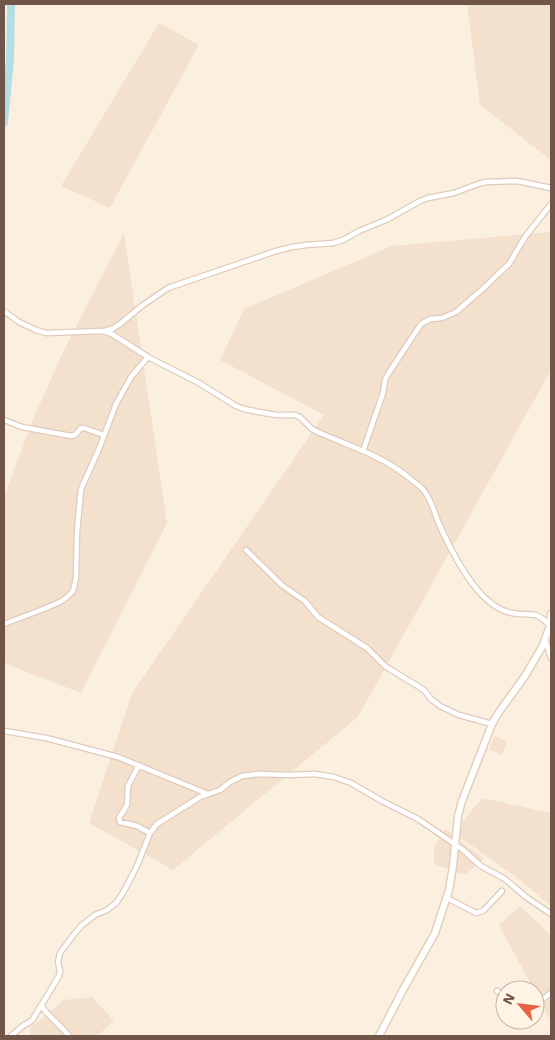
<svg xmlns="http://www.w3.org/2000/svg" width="555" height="1040" viewBox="0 0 555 1040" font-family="'Work Sans',sans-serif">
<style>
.residential{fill:#f3e1ce}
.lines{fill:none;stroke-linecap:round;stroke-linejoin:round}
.river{stroke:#b5dee4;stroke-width:8}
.street-casing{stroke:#dfcbbc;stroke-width:7}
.secondary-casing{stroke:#e6cebc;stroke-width:9}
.street{stroke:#fff;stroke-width:4.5}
.secondary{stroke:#fff;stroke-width:6}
</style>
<rect width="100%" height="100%" fill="#fbf0df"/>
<path class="residential" d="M467,4H551V160L480,105Z
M159,23L199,45L110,208L61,186Z
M551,232V370L358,717L173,870L89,823L132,693L324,415L220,360L244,309L392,246Z
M124,233L167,523L81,693L4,663V497L32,422L61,356Z
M494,736L507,741L502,755L489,750Z
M482,798L551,813V906L520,880L468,843L457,836L463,821Z
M445,829L484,859L465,875L434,864V848Z
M520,906L551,935V1022L535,992V990H534L499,925Z
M92,997L114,1021L97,1036H29L31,1027L64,1000Z"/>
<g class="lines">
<path class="river" d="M4,123L10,59L11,4"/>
<defs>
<path id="street" d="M4,311L19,322L36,330L46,333L103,331L112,334L148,357L199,383L236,406L244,409L259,412L276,415H295L300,417L312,429L320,433C350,446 382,456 408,477C414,482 421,486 425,492C432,502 435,514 439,524C449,546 466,579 483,596C491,604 501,611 512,613C530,617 536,609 550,626
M104,331L112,329L120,324L143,305L168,288L276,251L292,247L306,245L333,243L343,240L359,231L386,220L420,201L428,198L454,193L478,184L486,182L517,181L551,188
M4,420L22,427L71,436L75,435L81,428H84L104,435
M363,451L383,393L385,380L388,374L421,324L430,319L442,318L456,312L486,286L498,274L509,264L525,237L551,204
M246,550L283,586L305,601L318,617L367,648L385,666L424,690L431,699L440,706L459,715L492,724
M4,624L41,610L60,602L67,597L73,591L76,578L77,532L81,489L99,449L116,404L131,377L148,357
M545,639L551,658
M4,731L46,738L118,757L208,794
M139,765L128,786L127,805L119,818L120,822L137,826L150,833
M447,898L476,913L483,911L502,891
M497,991L505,995
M535,1000L544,998L551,993
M41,1005C48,1017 61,1025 69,1036
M11,1036L24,1025L30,1022L33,1019L59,976L60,971L58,962L60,953L75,933L82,925L95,915L107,910L116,903L123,893L137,866L150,833L157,824L200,797L220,790L230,782L242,776L259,774L289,775L315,774L334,777L351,783L382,801L418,819L462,849L481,866L505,879L526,897L551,914"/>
<path id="secondary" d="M379,1036L403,990L435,933L449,890L453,866L458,816L462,801L492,724L499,712L525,676L542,647L550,626L551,614"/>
</defs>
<use href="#street" class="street-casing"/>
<use href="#secondary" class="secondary-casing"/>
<use href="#street" class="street"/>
<use href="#secondary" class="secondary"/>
</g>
<rect width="555" height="1040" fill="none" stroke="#715548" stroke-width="10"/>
<g transform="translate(520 1005) rotate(298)"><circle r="24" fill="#fff4e5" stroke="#c6b4a6"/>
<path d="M0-4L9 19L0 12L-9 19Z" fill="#e46445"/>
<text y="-8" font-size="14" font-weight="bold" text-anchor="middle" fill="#715548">N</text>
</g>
</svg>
